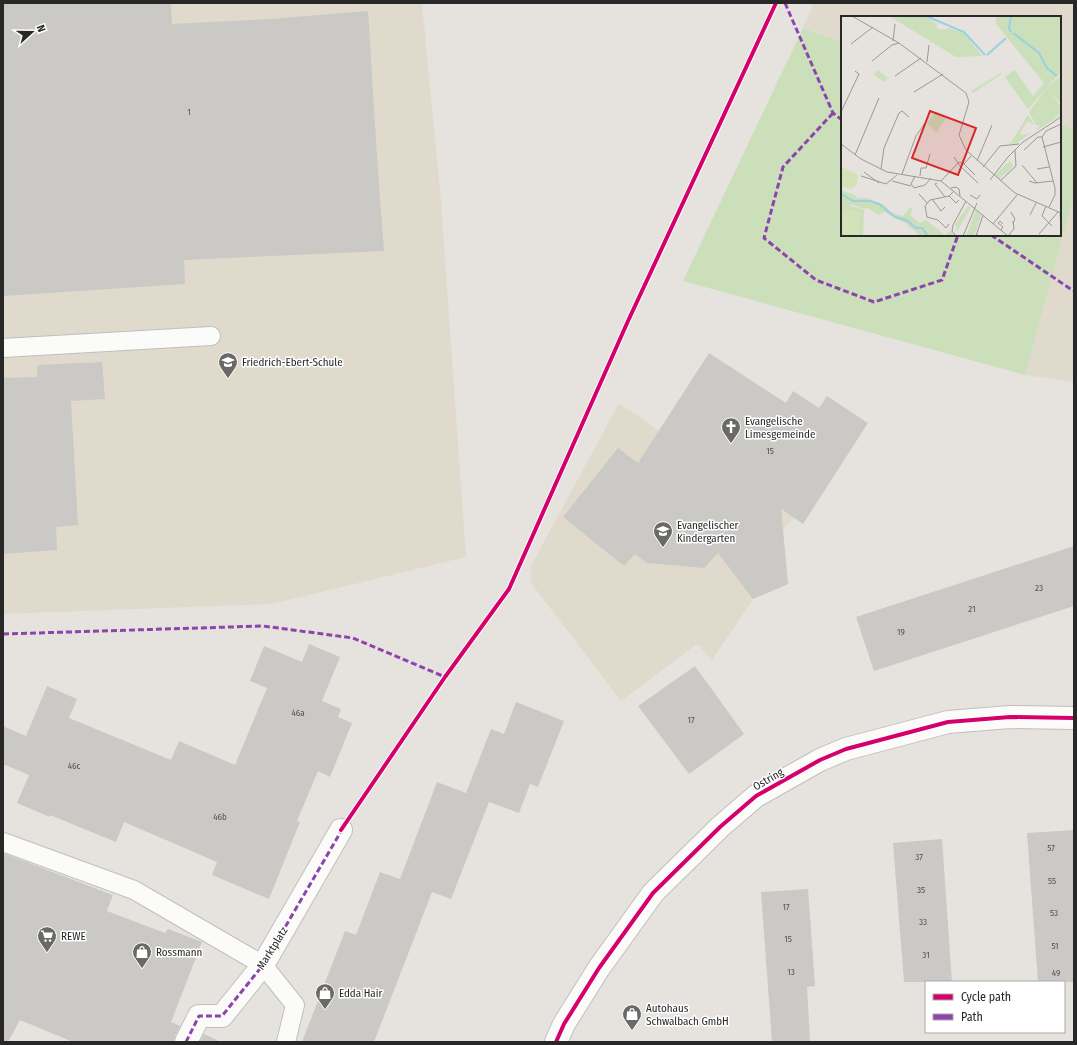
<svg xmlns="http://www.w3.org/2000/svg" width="1077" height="1045" viewBox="0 0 1077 1045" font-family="'Fira Sans Condensed',sans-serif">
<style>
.education{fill:#e0dacd}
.green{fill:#cadfba}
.building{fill:#cbc9c5}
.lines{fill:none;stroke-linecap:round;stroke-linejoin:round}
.service-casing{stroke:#c0bfbf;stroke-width:20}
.pedestrian-casing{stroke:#c0bfbf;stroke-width:24}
.minor-casing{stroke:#c0bfbf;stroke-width:24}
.service{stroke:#fbfbfa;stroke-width:18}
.pedestrian{stroke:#fbfbfa;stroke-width:22}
.minor{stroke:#fbfbfa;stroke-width:22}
.quiet{stroke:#8e44ad;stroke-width:3;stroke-dasharray:6 3;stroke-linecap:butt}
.cycleway-casing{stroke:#fff;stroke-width:6}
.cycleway{stroke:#d6006c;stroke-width:4}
.labels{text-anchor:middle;stroke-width:3;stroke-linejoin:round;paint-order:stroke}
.number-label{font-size:9px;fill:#525251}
.poi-label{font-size:11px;fill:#282828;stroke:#fff;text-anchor:start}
.street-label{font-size:11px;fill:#282828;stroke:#fff}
.inset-river{fill:none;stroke:#98d1e2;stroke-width:2}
.inset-road{fill:none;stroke:#9a9895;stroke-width:1}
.view{fill:#d62828;fill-opacity:0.15;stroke:#d62828;stroke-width:2}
.inset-edge{fill:none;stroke:#282828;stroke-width:2}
</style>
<rect width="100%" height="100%" fill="#e6e3de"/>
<path class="education" d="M3,3H422L441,202L466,557L272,604L3,614Z
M814,3H1074V129L1060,124V17H842V42L803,28Z
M1074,195V382L1025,375Z
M619,403L659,431L794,518L783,530L788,584L753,599L712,660L697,644L621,701L531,583V566Z"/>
<path class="green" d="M803,28L842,42V235H1060V124L1074,129V195L1025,375L683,281Z"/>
<path class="building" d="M3,3H171L172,24L270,19L368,11L378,172L384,251L184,260L185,284L3,296Z
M709,353L786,403L793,391L819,408L827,396L868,423L803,524L781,509L788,584L753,599L718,553L704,568L647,563L635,554L624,566L563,517L618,448L638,463Z
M102,362L105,399L71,401L78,525L56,527L57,550L3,554V378L37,377L38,365Z
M1074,546V606L874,671L856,617Z
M309,644L340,657L322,701L341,709L338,717L352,723L330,777L318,771L297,821L300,822L269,899L212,875L217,862L124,822L116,842L50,815V817L17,803L29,775L3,764V726L26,736L47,686L77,699L69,718L171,760L179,741L235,765L267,688L250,681L264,646L302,662Z
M695,666L744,734L689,774L638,706Z
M516,702L564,721L538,787L530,784L519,813L489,802L451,899L432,892L374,1042H302L345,931L356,935L380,872L400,879L437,782L466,793L491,729L504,734Z
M1074,830V982H1038L1027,833Z
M942,839L952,982H904L893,843Z
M3,853L113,895L107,911L165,933L168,929L202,942L171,1022L180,1026L175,1036L174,1042H73L20,1020L8,1042H3Z
M808,889L815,986L807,987L810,1042H772L761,892Z
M204,1034L217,1040V1042H200Z"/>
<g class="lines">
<defs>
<path id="service" d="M3,348L211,336
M3,842L134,890L263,965L295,1005L286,1042"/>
<path id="pedestrian" d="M186,1042L199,1016H222L263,965L341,830"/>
<path id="minor" d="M556,1042L564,1024L599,968L653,893L720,827L756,796L820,760L846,749L948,722L1010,717L1074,718"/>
</defs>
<use href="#service" class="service-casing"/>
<use href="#pedestrian" class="pedestrian-casing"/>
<use href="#minor" class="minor-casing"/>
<use href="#service" class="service"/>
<use href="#pedestrian" class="pedestrian"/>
<use href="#minor" class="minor"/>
<path class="quiet" d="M785,3L833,113L842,120
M833,113L783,167L764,238L816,280L874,302L942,280L958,235
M991,235L1072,290L1074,291
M3,634L263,626L353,638L445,677
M186,1042L199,1016H222L263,965L343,828"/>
<defs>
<path id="cycleway" d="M341,830L445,677L509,589L628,321L776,3
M556,1042L564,1024L599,968L653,893L720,827L756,796L820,760L846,749L948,722L1010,717L1074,718"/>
</defs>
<use href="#cycleway" class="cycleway-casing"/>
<use href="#cycleway" class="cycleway"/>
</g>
<defs>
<symbol id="school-pin" viewBox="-11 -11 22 30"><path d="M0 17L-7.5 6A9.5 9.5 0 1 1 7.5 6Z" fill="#6a6968" stroke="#fff"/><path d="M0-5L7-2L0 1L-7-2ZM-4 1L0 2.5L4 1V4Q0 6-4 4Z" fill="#fff"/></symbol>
<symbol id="church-pin" viewBox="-11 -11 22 30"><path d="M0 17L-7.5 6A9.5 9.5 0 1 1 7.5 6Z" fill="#6a6968" stroke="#fff"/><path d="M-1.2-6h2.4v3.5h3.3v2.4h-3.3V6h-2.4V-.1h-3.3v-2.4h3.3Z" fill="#fff"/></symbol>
<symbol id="supermarket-pin" viewBox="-11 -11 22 30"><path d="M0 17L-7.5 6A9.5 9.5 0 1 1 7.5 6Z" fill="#6a6968" stroke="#fff"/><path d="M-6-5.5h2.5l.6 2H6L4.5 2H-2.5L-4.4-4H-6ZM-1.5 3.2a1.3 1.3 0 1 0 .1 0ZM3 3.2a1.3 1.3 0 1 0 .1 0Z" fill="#fff"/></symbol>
<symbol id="shop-pin" viewBox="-11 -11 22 30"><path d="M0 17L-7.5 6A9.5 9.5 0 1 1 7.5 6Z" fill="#6a6968" stroke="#fff"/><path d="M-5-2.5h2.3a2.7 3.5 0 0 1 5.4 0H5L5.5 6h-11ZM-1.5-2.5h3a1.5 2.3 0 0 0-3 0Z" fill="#fff"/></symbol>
</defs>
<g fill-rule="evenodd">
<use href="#school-pin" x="217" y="351" width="22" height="30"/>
<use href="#church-pin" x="720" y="416" width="22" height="30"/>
<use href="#school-pin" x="652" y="520" width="22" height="30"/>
<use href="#supermarket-pin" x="36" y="925" width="22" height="30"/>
<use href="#shop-pin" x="131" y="941" width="22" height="30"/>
<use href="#shop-pin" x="314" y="982" width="22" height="30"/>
<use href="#shop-pin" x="621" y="1003" width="22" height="30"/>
</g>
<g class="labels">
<g class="number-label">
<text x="189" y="115">1</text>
<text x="770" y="454">15</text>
<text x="1039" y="591">23</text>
<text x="972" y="612">21</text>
<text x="901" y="635">19</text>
<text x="298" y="716">46a</text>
<text x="691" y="723">17</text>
<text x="74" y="769">46c</text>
<text x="220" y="820">46b</text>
<text x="1051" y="851">57</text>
<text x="919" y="860">37</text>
<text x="1052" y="884">55</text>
<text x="921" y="893">35</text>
<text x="786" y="910">17</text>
<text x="1054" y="916">53</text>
<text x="923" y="925">33</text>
<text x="788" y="942">15</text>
<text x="1055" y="949">51</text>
<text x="926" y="958">31</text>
<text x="791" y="975">13</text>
<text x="1056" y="976">49</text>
</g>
<g class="poi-label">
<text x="242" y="366">Friedrich-Ebert-Schule</text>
<text x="745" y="425">Evangelische<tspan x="745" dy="13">Limesgemeinde</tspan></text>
<text x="677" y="529">Evangelischer<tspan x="677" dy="13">Kindergarten</tspan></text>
<text x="61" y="940">REWE</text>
<text x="156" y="956">Rossmann</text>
<text x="339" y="997">Edda Hair</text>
<text x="646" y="1012">Autohaus<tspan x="646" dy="13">Schwalbach GmbH</tspan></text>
</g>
<g class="street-label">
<text transform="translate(768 779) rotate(-30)" y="4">Ostring</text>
<text transform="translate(272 948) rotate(-58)" y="4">Marktplatz</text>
</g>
</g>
<g transform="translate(841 16)">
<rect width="220" height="220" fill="#e6e3de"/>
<path d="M48,0H83L96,8L95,11L100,14L108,12L123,17L141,40L115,41ZM155,0H220V56L187,93L164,61L174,54L192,80L203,67L155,8ZM36,54L47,62L43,66L33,59ZM160,57L161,58L132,77L130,75ZM220,59V88L206,73L220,90V97L209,103L220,99L193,116L199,109H195L188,96L205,73ZM95,96L105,103L95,117L86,107ZM187,99L194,110L187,105L179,117L182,119L191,116L176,127L169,128ZM169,145L173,150L158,163L154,159ZM0,174L14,179L16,182H26L43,189L51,197L62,200L69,191L72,194L69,199L79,207L85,204L104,219L110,214L113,220H79L64,207L43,196L38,199L26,192L22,193L10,188L9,190L23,194L22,220H0V187H3L0,186ZM127,190L130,191L116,216L114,208ZM135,194L140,199L135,215L133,220H125Z" fill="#cadfba"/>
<path d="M0,150L17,159L16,168L11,173L0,171ZM2,194L19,195L18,219L1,218Z" fill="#d4e2b8"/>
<path class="inset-river" d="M85,0L123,16L144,39M170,16L168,12L170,0M172,17L198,37L206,52L216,60M146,39L165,22M0,178L12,185H29L38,188L54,201L65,204L75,212H81L87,220"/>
<path class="inset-road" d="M11,0L58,27L125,77L128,86L118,119L125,134L174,177L220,197M52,25L54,8M10,28L32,11M31,45L51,29L58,27M86,46L88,29M54,60L80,42M73,76L102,58M0,96L18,58L14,55M0,128L20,143L46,156L100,165L167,220M202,131L220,126M183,134L197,121H201M14,139L38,82M113,141L119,150L137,167M136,145L151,109M118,146L123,148L130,140M123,148L134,159M181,149L196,167M142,151L159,130L178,128M40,153L43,132L58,97L61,95L68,101M196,153L208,151M23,156L38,167M61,158L75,120L84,107M20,160L45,168L56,159M74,160L70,168L73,172L84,169L90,162M79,160L80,152H85L89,138M149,164L167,141L182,126L220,101M51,165L70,170M100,165L118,146M159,165L175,150L174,134M188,165L194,167L212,165M96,167L94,168L104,181M110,172L115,171L118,173L119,180M78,178L86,187M129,179L136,183L139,179M108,180L115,187L118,184M91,183L100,195L104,191M205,190L201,200L211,210M208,191L214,179V172L201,121L205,115L220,108M170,196L174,203L172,207M219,196L220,212M189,199L195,187M97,204L86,201L84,190L89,184L108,180L113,175M97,204L105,212L108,208M152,208L176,179M160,214L162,211L157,207L159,205L162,208M198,218L217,196M115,220L111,215L112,209L125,185M122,220L136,187M135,220L142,199M167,220L173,213L172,205"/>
<path class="view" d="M89,95L135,112L117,159L71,142Z"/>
<rect width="220" height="220" class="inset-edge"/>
</g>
<rect width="1077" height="1045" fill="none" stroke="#282828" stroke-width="8"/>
<rect x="925" y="981" width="140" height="52" fill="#ffffff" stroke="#a9a9a9"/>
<rect x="933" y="994" width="20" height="6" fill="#d6006c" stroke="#a9a9a9"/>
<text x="961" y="1001" font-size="12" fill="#282828">Cycle path</text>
<rect x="933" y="1014" width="20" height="6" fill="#8e44ad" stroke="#a9a9a9"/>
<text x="961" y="1021" font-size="12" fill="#282828">Path</text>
<g transform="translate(32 32) rotate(69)" stroke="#ffffff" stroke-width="3" paint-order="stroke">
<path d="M0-3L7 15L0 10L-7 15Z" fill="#282828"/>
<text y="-6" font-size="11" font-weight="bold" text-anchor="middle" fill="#282828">N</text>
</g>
</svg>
